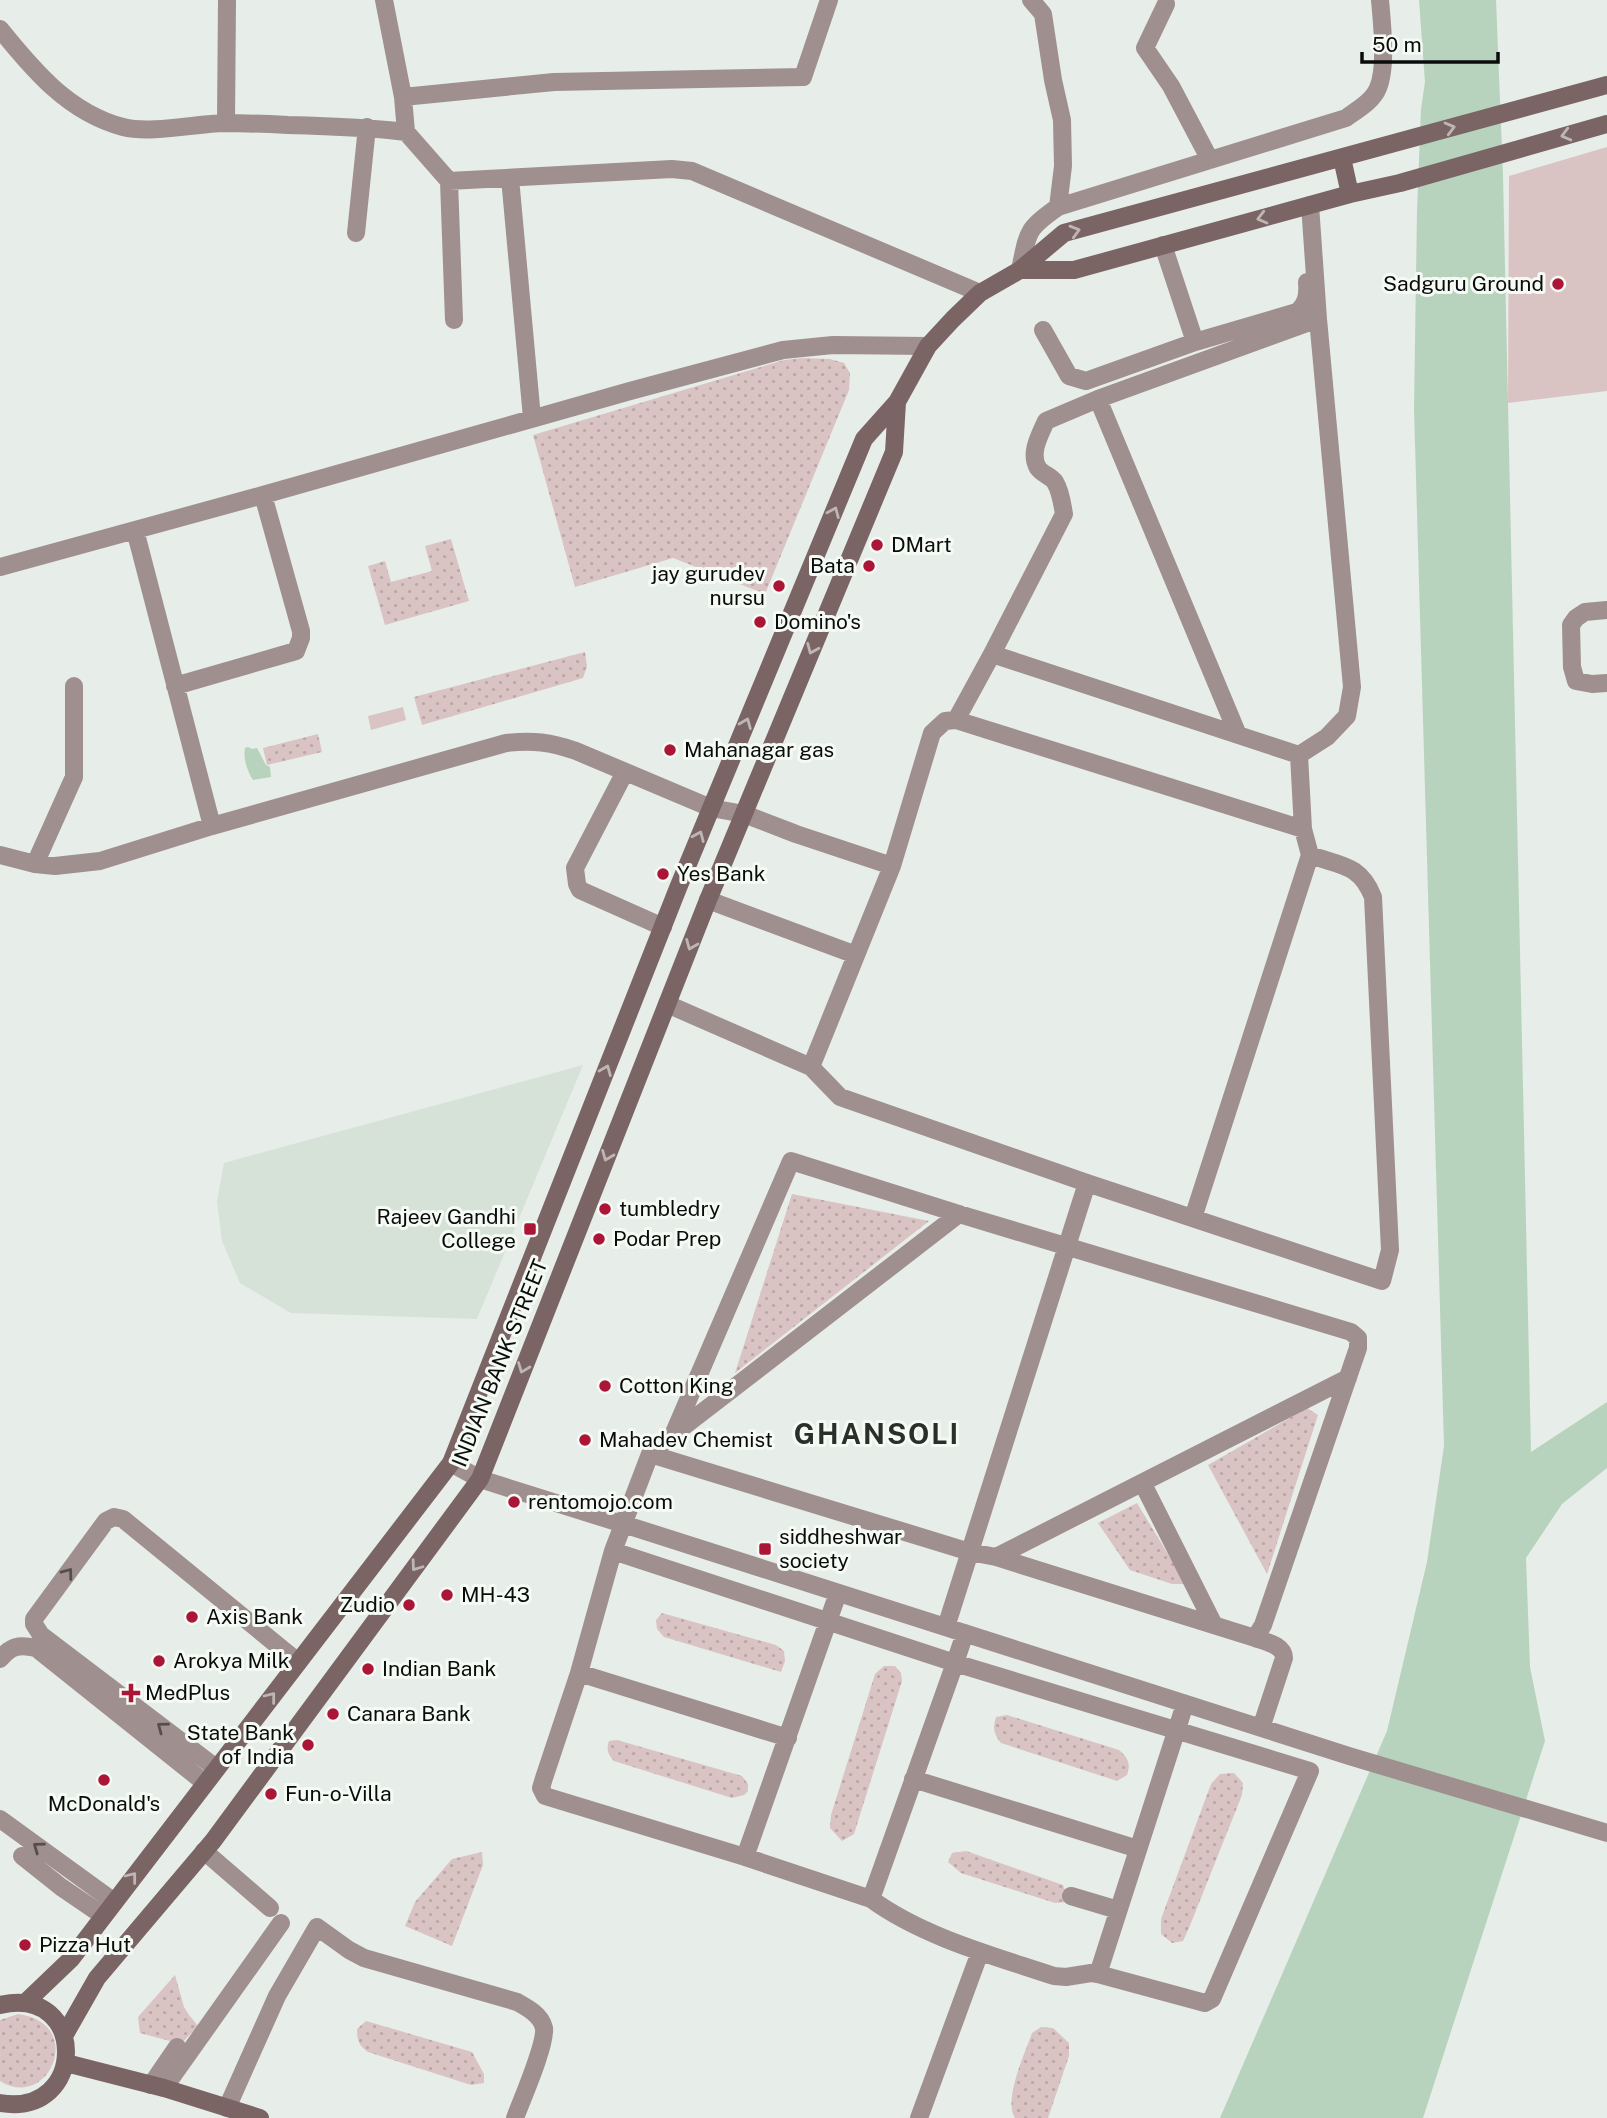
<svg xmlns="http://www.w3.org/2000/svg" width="1607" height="2118" viewBox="0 0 1607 2118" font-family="'Public Sans',sans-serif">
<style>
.built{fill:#d6e2d8}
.grass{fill:url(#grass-dots)}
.garden{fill:#dac3c3}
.water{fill:#b8d3bd}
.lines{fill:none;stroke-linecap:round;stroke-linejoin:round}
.street{stroke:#9f8f8f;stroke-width:18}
.secondary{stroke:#7a6464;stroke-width:18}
.oneway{stroke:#beb6b4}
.oneway2{stroke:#544e4d}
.poi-dot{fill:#ab1536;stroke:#f5faf5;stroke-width:2.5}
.labels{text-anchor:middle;stroke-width:6;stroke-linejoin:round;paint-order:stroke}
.poi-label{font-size:21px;fill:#0a0c0b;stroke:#f5faf5;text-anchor:start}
.street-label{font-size:21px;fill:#0a0c0b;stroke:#f5faf5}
.district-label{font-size:28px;font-weight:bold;letter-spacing:2px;fill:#2b2f2c;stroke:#f5faf5}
</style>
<defs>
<pattern id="grass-dots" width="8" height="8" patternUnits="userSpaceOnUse" patternTransform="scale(1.75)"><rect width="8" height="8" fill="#dac3c3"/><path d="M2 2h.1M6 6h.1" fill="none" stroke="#baa6a6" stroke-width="1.8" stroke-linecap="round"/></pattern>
</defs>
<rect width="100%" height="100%" fill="#e7ede8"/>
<path class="built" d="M583,1065L477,1319L291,1313L240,1283L222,1241L217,1201L224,1163Z"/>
<path class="grass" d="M803,358L830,359L844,363L850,373L849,390L765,594L673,558L575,587L533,435L784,360Z
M451,539L469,601L385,625L368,566L385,561L391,582L432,571L425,546Z
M585,652L587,666L583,678L422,725L414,697Z
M318,734L322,752L267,765L263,748Z
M792,1194L929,1221L735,1373Z
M1307,1408L1318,1415L1267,1574L1208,1465Z
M1137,1503L1186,1584H1172L1130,1570L1098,1523Z
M662,1613L776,1645L784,1651L785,1661L781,1672L664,1637L657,1629L656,1620Z
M884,1666H895L901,1673L902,1681L854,1834L842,1841L830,1828L831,1815L875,1674Z
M1007,1715L1119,1750C1128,1758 1131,1763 1127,1775L1117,1781L1001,1743C993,1733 993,1728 996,1717Z
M617,1740L742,1776L748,1784V1791L744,1795L732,1798L614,1761C608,1755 606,1749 609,1741Z
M1234,1773L1243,1783L1242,1795L1189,1928L1183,1941L1172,1943L1161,1934V1919L1211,1784L1220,1774Z
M966,1851L1063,1885L1067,1895L1066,1902L1055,1903L961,1873L948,1862L952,1853Z
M482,1852L483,1865L452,1946L405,1926L415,1902L452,1859Z
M175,1975L184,2007L189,2015L198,2026L181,2044L140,2033L138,2017Z
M18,2014C87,2023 49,2112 0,2081V2020Z
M366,2021L472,2052L484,2074V2083L471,2085L368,2052C359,2046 357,2040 357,2029Z
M1041,2027L1053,2028L1069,2043V2056L1048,2118H1015C1003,2100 1025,2053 1032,2033Z"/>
<path class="garden" d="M1607,147V391L1508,403L1509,176Z
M403,707L406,720L371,730L368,716Z"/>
<path class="water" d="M1419,0H1496L1503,176L1531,1452L1607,1402V1468L1562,1504L1526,1558L1530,1667L1545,1741L1423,2118H1220L1387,1731L1427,1562L1444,1446L1414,409L1417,211L1421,109L1425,82Z
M248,747L252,749L257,748L266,765L270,767L271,777L253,780C247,771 243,758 245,748Z"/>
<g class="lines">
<path class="street" d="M384,0L403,97L406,132L449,181L672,169L692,171L980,293
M1031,0L1043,14L1053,80L1062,120L1063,166L1058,207
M1166,4L1145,48L1171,86L1210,160
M0,29C33,70 69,113 123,127C150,134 195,124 224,123C245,123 267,124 288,125C328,126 366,127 406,132
M403,97L554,82L803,77L829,0
M226,123L227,0
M510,178L532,418
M449,181L454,320
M356,233L367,127
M1020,270C1028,232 1026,229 1058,207L1346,118C1357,110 1373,101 1378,88C1387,67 1382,23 1380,0
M1043,330L1069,376L1086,381L1195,342L1163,245
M1195,342L1297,312C1307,304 1308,294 1307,282
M1098,399L1238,735
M135,530L212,826
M0,567L263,495L630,391L783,350L833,345L928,346
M1607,610L1585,612L1576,618L1571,625L1572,667L1576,681L1592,684L1607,683
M992,654L1064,514C1062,503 1061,492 1055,482C1051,476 1042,474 1038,468C1029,453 1040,435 1046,421L1098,399L1318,319
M175,686L296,651L301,638V631L263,495
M956,720L992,654L1299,755
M1299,755L1327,737L1347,716L1352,687L1318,319L1310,205
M625,772L575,868L577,884L580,890L663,927
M0,855L35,864L55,866L100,861L212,826L506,743C533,740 550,742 576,751L711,808L744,814L796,834L892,866
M35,864L74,777V686
M708,900L856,955
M667,1004L811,1067L840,1097L1087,1183L1382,1281L1390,1250L1373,897C1360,864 1341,866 1310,855
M811,1067L892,866L932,733L945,721L956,720L1303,829
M791,1161L959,1214L1351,1332L1358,1338V1348L1263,1625L1255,1638L996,1557L970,1552L650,1454L673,1435Z
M1193,1218L1310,855L1303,829L1299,755
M674,1434L959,1214
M650,1454L613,1551L579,1673L544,1778L541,1788L545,1796L745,1857L871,1899
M451,1463L480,1479L623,1524L1349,1756L1607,1833
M1143,1484L1214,1625
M613,1551L955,1663L1310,1771L1212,1999L1205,2003L1098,1974L1091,1973L1066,1977L1054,1976C994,1956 923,1937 871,1899L955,1663L965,1633
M996,1557L1348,1378
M946,1627L1087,1183
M1255,1638C1266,1642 1284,1645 1284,1658L1261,1728
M0,1659C11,1646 19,1644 36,1648L205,1783
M579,1673L788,1738
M216,1768L41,1635L34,1624V1619L106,1521L114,1517L123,1519L298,1662
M913,1779L1138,1849
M0,1819L113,1901
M204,1851L270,1908
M22,1856L61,1887L102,1915
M745,1857L838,1593
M1071,1896L1118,1910
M1098,1974L1185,1704
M151,2085L177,2047
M164,2088L281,1923
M227,2108L277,1996L317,1927L349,1950L364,1958L517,2002C528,2008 541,2015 544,2028C546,2045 522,2099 515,2118
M919,2118L980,1952"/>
<path class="secondary" d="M1342,158L1350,194
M1020,270H1074L1350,194L1400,183L1607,124
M25,2003L71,1959L451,1463L678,888L864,439L897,402L928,346L953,319L980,293L1020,270L1064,233L1607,85
M0,2005C88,1984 88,2118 0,2103
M64,2036L97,1978L213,1841L480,1479L708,900L894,452L897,402
M66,2063L164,2088L260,2118"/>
</g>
<defs><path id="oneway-chevron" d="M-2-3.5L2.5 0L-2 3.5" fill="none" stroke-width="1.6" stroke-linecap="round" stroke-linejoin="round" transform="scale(1.75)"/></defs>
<g class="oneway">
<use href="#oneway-chevron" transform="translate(1450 128) rotate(-15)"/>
<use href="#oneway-chevron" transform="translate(1566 135) rotate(165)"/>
<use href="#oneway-chevron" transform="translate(1262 218) rotate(165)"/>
<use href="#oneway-chevron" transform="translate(1075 231) rotate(-16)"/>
<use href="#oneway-chevron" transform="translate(834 512) rotate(-67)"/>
<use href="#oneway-chevron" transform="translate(812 649) rotate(113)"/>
<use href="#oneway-chevron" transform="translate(746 723) rotate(-68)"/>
<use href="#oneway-chevron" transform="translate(699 836) rotate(-67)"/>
<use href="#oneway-chevron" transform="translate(691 945) rotate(112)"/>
<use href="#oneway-chevron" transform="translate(606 1070) rotate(-68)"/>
<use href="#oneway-chevron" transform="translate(607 1156) rotate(112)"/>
<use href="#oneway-chevron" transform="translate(523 1368) rotate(111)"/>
<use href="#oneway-chevron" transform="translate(416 1566) rotate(126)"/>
<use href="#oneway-chevron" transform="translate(271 1697) rotate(-52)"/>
<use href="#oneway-chevron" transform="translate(132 1877) rotate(-52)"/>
</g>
<g class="oneway2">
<use href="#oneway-chevron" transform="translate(68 1573) rotate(-53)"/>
<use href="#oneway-chevron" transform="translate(162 1727) rotate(-143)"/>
<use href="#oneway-chevron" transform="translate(38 1847) rotate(-144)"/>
</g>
<g class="poi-dot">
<circle cx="1558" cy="284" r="7"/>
<circle cx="877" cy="545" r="7"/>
<circle cx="869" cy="566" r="7"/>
<circle cx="779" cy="586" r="7"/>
<circle cx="760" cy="622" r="7"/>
<circle cx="670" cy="750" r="7"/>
<circle cx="663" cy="874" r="7"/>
<circle cx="605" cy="1209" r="7"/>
<rect x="523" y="1222" width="14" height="14" rx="3.5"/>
<circle cx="599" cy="1239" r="7"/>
<circle cx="605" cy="1386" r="7"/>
<circle cx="585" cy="1440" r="7"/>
<circle cx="514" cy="1502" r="7"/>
<rect x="758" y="1542" width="14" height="14" rx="3.5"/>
<circle cx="447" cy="1595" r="7"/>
<circle cx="409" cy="1605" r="7"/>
<circle cx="192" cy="1617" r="7"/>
<circle cx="159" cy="1661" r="7"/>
<circle cx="368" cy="1669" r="7"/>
<path d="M127.5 1682.5h7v7h7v7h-7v7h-7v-7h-7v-7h7z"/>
<circle cx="333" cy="1714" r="7"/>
<circle cx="308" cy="1745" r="7"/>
<circle cx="104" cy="1780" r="7"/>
<circle cx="271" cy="1794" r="7"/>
<circle cx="25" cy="1945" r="7"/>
</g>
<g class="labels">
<g class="poi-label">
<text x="1544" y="291" text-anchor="end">Sadguru Ground</text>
<text x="891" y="552">DMart</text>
<text x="855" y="573" text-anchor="end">Bata</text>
<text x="765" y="581" text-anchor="end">jay gurudev<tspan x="765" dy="24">nursu</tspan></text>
<text x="774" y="629">Domino's</text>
<text x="684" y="757">Mahanagar gas</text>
<text x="677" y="881">Yes Bank</text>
<text x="619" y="1216">tumbledry</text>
<text x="516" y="1224" text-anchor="end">Rajeev Gandhi<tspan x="516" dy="24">College</tspan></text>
<text x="613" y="1246">Podar Prep</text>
<text x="619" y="1393">Cotton King</text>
<text x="599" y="1447">Mahadev Chemist</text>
<text x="528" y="1509">rentomojo.com</text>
<text x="779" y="1544">siddheshwar<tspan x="779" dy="24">society</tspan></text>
<text x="461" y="1602">MH-43</text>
<text x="395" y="1612" text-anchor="end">Zudio</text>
<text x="206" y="1624">Axis Bank</text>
<text x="173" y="1668">Arokya Milk</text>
<text x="382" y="1676">Indian Bank</text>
<text x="145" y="1700">MedPlus</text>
<text x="347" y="1721">Canara Bank</text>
<text x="294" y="1740" text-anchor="end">State Bank<tspan x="294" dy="24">of India</tspan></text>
<text x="285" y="1801">Fun-o-Villa</text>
<text x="104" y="1811" text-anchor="middle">McDonald's</text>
<text x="39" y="1952">Pizza Hut</text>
</g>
<g class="street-label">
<text transform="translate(500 1363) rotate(-68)" y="7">INDIAN BANK STREET</text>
</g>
<g class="district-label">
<text x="877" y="1444">GHANSOLI</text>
</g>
</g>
<path d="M1362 52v10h136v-10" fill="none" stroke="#0a0c0b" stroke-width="3.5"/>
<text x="1372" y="52" font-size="21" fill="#0a0c0b" stroke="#f5faf5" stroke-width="5" paint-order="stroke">50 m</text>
</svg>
